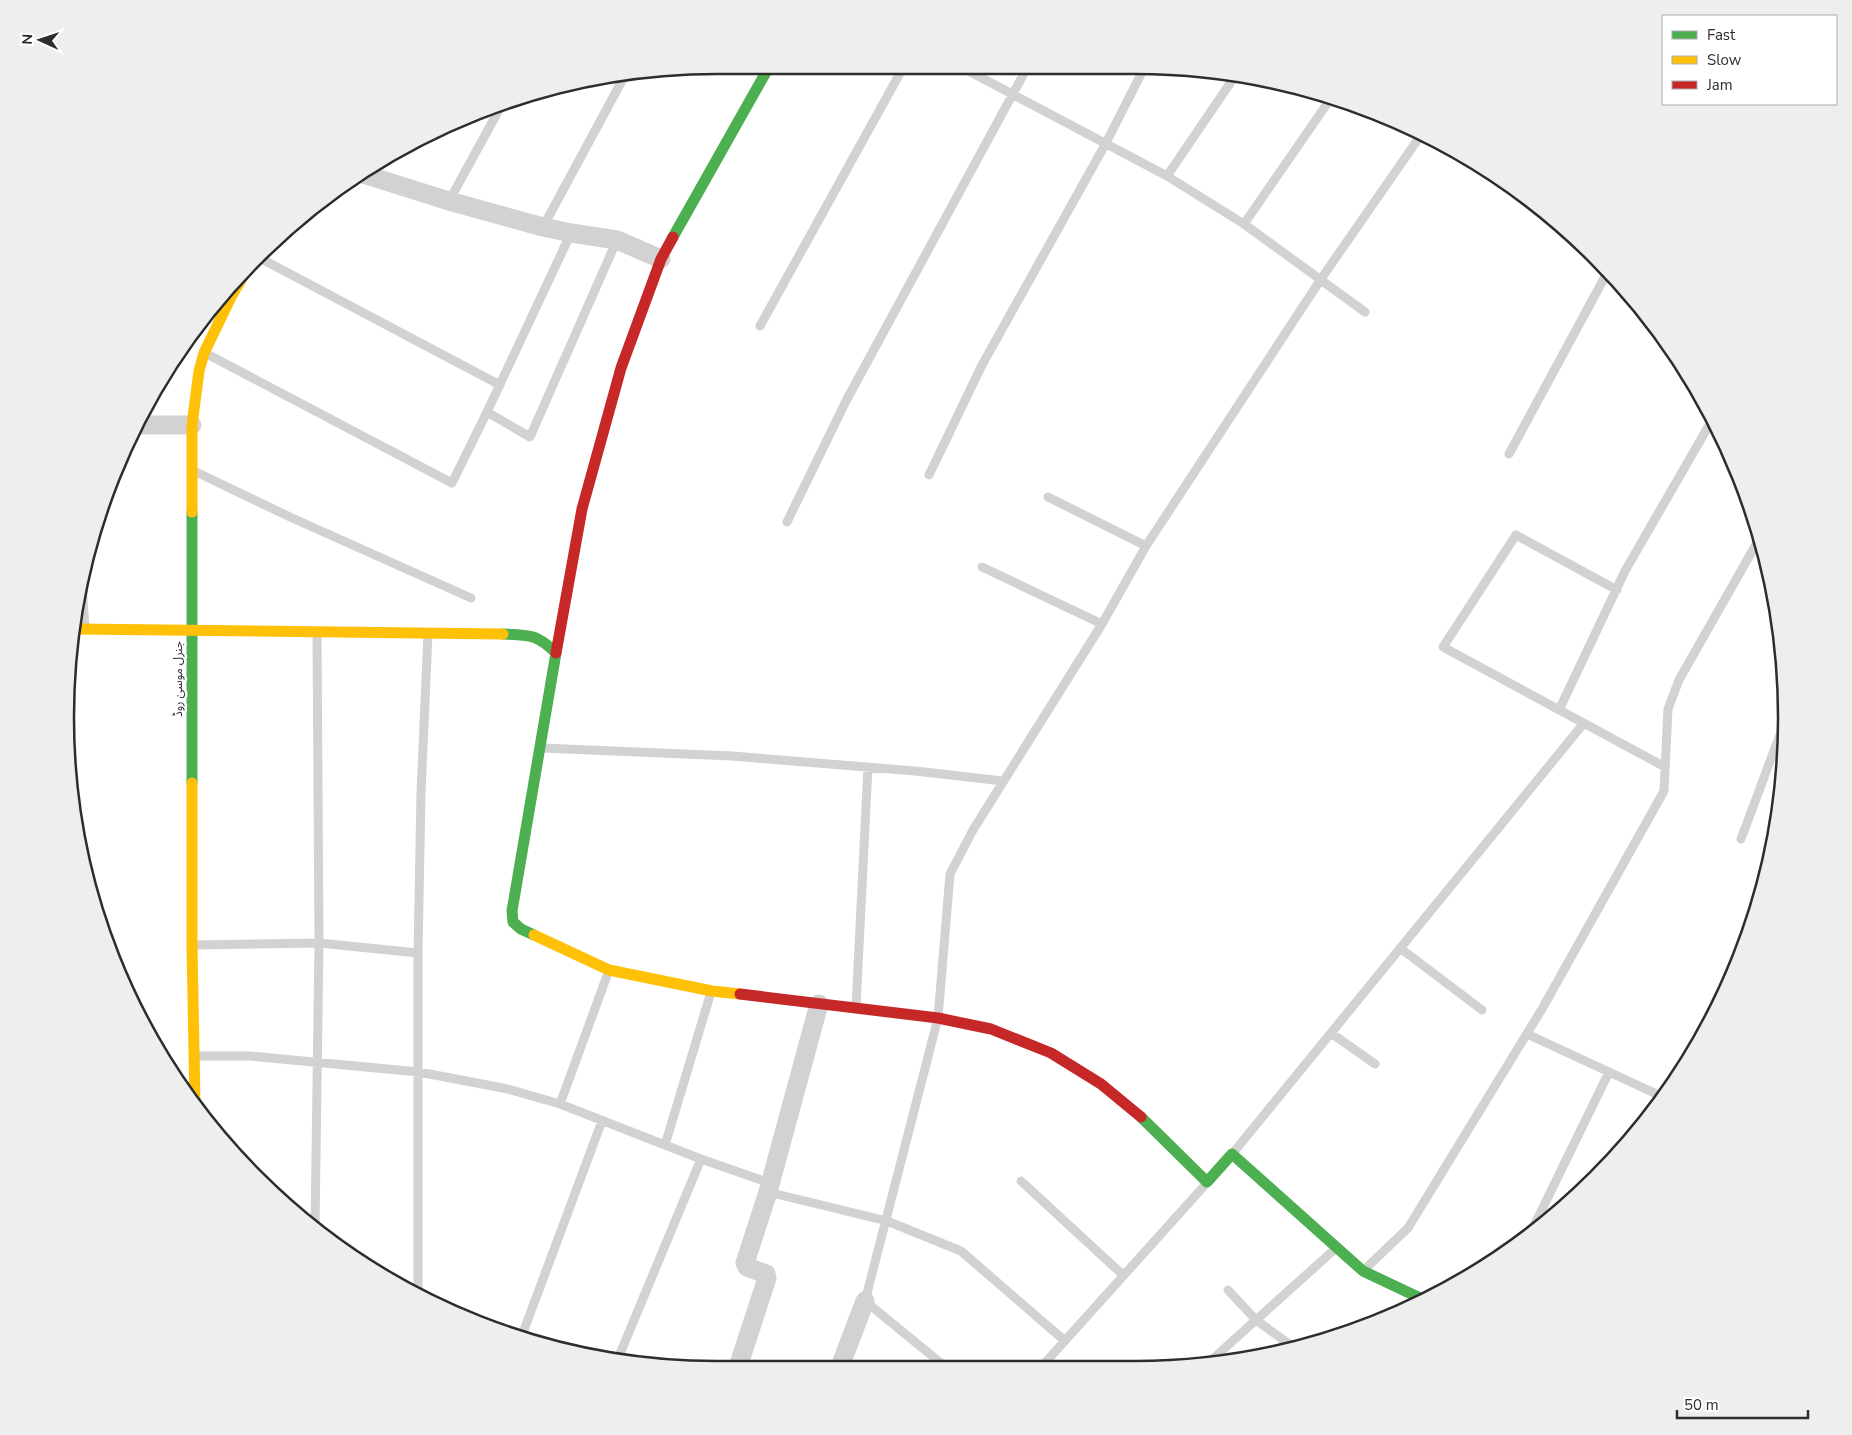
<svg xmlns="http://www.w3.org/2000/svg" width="1852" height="1435" viewBox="0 0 1852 1435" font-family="'Nunito Sans','Noto Sans Arabic',sans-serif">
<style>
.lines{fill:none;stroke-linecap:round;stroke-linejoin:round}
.lane{stroke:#d2d2d2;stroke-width:9}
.street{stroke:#d2d2d2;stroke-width:19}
.fast{stroke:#4caf50;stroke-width:11}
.slow{stroke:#ffc107;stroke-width:11}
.jam{stroke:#c62828;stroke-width:11}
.labels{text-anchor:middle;stroke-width:5;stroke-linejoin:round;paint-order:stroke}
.street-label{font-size:12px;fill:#2d2d2d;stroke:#fff}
.rim{fill:none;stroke:#2d2d2d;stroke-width:2.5}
</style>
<rect width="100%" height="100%" fill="#fff"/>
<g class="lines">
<path class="lane" d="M959,66L1167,176L1244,224L1365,312
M1167,176L1235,76
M449,201L500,108
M1244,224L1331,98
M543,227L624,77
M256,256L500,385
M760,326L904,66
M207,354L452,483L487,412L571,233
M487,412L530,437L617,240
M1509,454L1608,271
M194,471L290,517L471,598
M929,475L982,365L1106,143L1141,74
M1048,497L1146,546
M787,522L846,401L1028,66
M982,567L1102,624
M82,586L85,627
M1617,590L1516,535L1443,647L1665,767
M69,690V748
M1559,710L1625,571L1712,420
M542,748L732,756L915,771L1003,781
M1741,839L1787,716
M195,945L319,943L418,953
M1400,948L1482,1010
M856,1007L868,767
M1331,1033L1375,1064
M1527,1034L1663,1097
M197,1056H250L419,1072L508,1089L560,1104L701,1159L770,1183
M560,1104L608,973
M665,1145L711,992
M1233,1153L1584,723
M1021,1181L1123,1275
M768,1192L887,1221L961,1251L1065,1341
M315,1228L319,943L317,634
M1531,1232L1609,1072
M1365,1269L1408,1228L1542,1009L1664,791L1668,709L1679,680L1759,539
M1228,1290L1256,1320L1293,1347
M418,1291V953L421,793L428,634
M521,1338L602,1121
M617,1361L701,1159
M942,1364L865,1301L938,1018L950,874L973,830L1102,624L1146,546L1321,279L1423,132
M1044,1364L1205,1185
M1207,1364L1335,1249"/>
<path class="street" d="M363,174L449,201L543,227L571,233L617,240L661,259
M139,425H192
M739,1364L767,1278L766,1274L747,1267L745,1263L768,1192L819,1004
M841,1364L865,1301"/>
<path class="fast" d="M673,237L770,65
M192,512V783
M503,634C530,635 537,634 556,653L512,911L513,922L521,929L534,935
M1141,1117L1207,1182L1232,1154L1363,1271L1420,1298"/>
<path class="slow" d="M192,512V425L199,371L204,353L231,297L249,266
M77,629L503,634
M192,783V946L195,1104
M534,935L609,970L712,991L740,994"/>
<path class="jam" d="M556,653L582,509L621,368L661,259L673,237
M740,994L938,1018L991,1029L1051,1053L1101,1084L1141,1117"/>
</g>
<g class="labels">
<g class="street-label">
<text transform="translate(178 679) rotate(-90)" y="4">جنرل موسیٰ روڈ</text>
</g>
</g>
<path d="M0 0H1852V1435H0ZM717 74H1135A643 643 0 0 1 1778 717V718A643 643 0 0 1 1135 1361H717A643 643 0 0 1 74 718V717A643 643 0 0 1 717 74Z" fill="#eee" fill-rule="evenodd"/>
<path class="rim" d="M717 74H1135A643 643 0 0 1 1778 717V718A643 643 0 0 1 1135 1361H717A643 643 0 0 1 74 718V717A643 643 0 0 1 717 74Z"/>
<rect x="1662" y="15" width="175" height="90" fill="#ffffff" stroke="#ababab"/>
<rect x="1672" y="31" width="25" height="8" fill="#4caf50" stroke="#ababab"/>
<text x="1707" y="40" font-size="15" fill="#2d2d2d">Fast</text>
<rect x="1672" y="56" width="25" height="8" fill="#ffc107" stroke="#ababab"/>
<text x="1707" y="65" font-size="15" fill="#2d2d2d">Slow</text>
<rect x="1672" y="81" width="25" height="8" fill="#c62828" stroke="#ababab"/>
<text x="1707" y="90" font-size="15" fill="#2d2d2d">Jam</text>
<g transform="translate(40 40) rotate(273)" stroke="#ffffff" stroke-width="4" paint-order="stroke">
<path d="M0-4L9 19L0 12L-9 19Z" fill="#2d2d2d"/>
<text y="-8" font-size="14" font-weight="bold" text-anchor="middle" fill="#2d2d2d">N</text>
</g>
<path d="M1677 1410v8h131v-8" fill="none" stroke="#2d2d2d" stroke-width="2.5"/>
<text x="1684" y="1410" font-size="15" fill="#2d2d2d" stroke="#ffffff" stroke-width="4" paint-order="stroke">50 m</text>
</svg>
